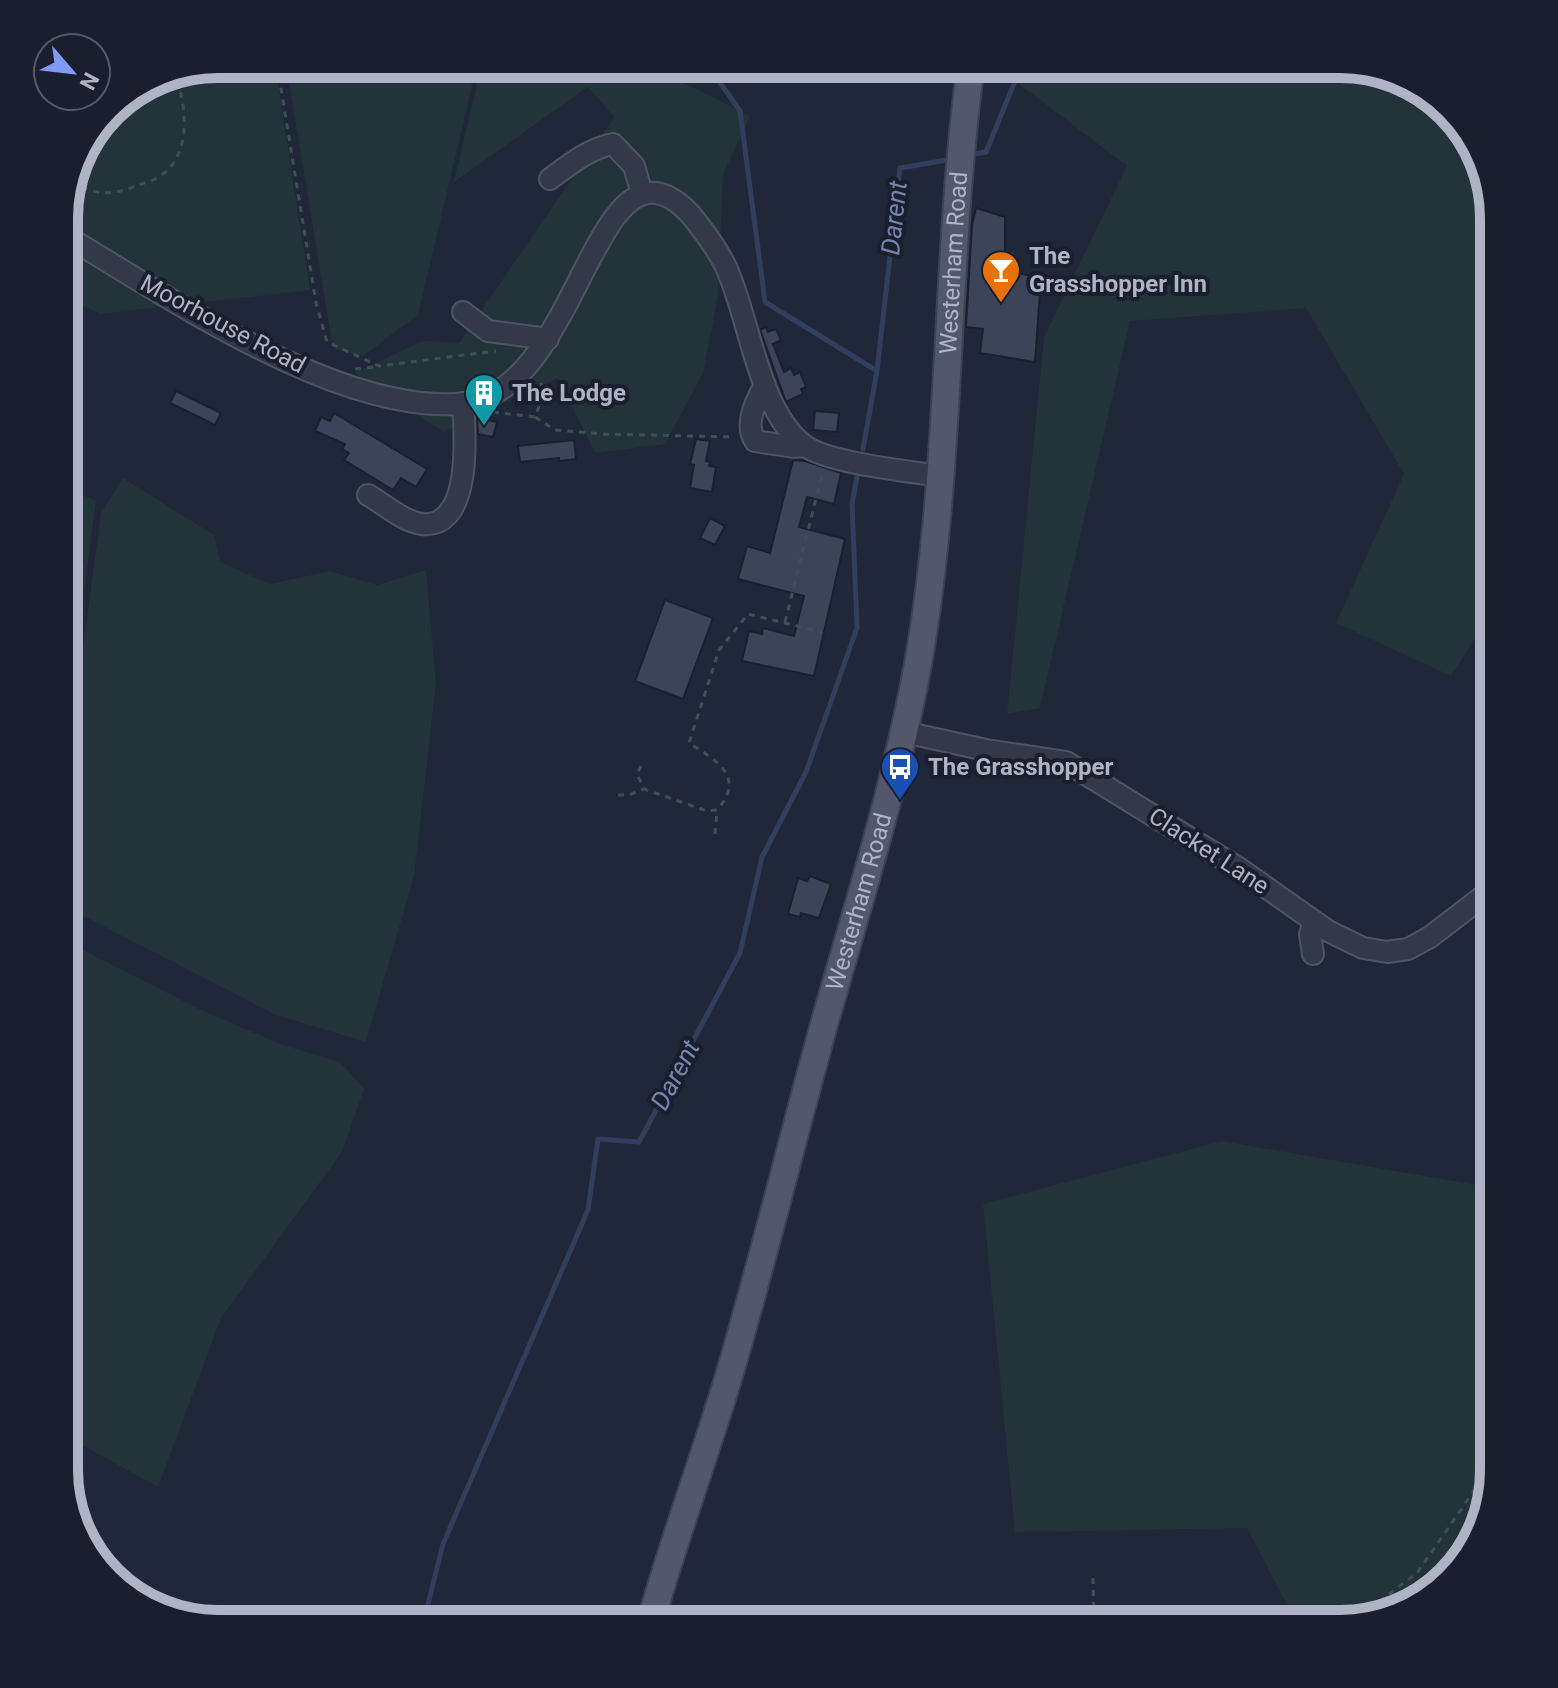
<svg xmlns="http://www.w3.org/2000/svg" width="1558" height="1688" viewBox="0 0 1558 1688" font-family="Roboto,sans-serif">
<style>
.green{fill:#223339}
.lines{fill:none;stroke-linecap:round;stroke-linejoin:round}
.stream{stroke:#323e5e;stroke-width:5}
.building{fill:#3c4459;stroke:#1b202f;stroke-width:2}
.minor-casing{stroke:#4e5463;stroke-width:24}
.major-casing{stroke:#3d4252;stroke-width:30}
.path{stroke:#3d4f54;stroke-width:3;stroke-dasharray:6 6;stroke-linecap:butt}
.minor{stroke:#343949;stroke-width:20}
.major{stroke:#525869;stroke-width:26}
.labels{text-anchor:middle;stroke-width:8;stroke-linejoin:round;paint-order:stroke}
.poi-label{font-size:24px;font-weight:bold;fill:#aeb4c5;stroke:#191f2d;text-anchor:start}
.street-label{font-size:24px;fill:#aeb4c5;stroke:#191f2d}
.water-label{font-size:26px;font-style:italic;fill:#7586ae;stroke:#191f2d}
.rim{fill:none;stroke:#aeb4c5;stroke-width:10}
</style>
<rect width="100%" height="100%" fill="#202738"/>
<path class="green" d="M218,64H275L310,290L100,314L64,297V208L80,150L116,103Z
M286,64H468L472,86L418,315L363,356L333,349Z
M474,64H646L750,116L723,175L718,296L703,373L665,444L595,453L558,378L443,432L355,373L422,341L459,343L614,117L588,87L454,182L477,84Z
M1026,64H1349L1408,80L1462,124L1494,218V608L1451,676L1336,623L1404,474L1306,308L1130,321L1040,708L1007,714L1044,337L1127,166L1019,84Z
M123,478L214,535L220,562L270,584L330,571L377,585L426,570L436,684L414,876L366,1042L276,1015L64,906V787L101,513Z
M64,486L96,501L64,741Z
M64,940L199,1009L283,1045L340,1062L364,1089L342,1152L221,1318L158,1487L64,1435Z
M1222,1141L1494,1188V1470L1478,1538L1434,1592L1340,1624H1297L1247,1528L1015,1532L983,1204Z
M151,1587L199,1620L150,1608L132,1593Z"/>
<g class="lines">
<path class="stream" d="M707,64L740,111L765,302L877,371
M970,155L986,152L1022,64
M863,449L877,371L900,168L953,159
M423,1624L443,1544L588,1210L598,1139L639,1142L740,953L762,857L806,772L857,628L852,504L857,477"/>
</g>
<path class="building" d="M976,208L1005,217V270L1041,278L1035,362L980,353L983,329L966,327L972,225Z
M766,327L768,332L776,329L781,340L773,344L784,372L791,368L794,375L800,372L806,387L801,389L803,394L786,402L760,330Z
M176,391L221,413L215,425L170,403Z
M815,411L839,413L837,432L813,430Z
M334,413L427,469L416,487L401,478L393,490L344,460L349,453L342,449L345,444L315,431L321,417L330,421Z
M477,418L497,422L493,437L478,434Z
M696,439L710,441L706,461L710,462L709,466L716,467L712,492L690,488L694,465L690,464Z
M574,440L576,459L559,461V458L520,462L518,446Z
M793,460L805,461L841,473L834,504L807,497L799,527L845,539L814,676L742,661L749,631L762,634L763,628L794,636L804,596L738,579L747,546L770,553Z
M710,518L725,526L715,545L700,538Z
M665,600L713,618L683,699L635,681Z
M810,876L831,884L819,918L801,913L800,917L788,914L798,878L807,881Z"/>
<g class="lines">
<defs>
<path id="minor" d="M550,179C569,165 590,148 613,144L634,166L642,194
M64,235C167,296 344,418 466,403C567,390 590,184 656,193C671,195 686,208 695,220C706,234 717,249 725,265C750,316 757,411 805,446C829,463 908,471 940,476
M463,312L488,331L548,339
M765,385C756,401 744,424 755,441L794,447L805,446
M368,495C384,504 404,522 422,524C473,529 465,432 463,403
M904,732L986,750L1066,762L1240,869L1328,931L1363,948L1387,952L1408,949L1430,937L1494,888
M1313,954L1310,934L1314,922
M64,1462L69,1454"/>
<g id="major">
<path id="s1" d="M650,1624C673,1542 703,1461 728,1379C764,1258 793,1135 827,1014C860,899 896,783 918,664C953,466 944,263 971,64"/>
</g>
</defs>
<use href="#minor" class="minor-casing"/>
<use href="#major" class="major-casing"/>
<path class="path" d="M277,64L316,303L327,342L379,366L496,351
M71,182C95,195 111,196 136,186C143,183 153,181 159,177C191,156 187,111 177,80
M355,369L375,367
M493,412L535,417L543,396L540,377
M535,417L555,430L602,434L735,437
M785,622L822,475
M641,766L637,774L644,789L707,811L717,810C747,776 715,760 689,743L719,650L748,614L822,632
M618,795H629L644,789
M715,834L717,810
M1093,1578L1094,1624
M1229,1624L1358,1618L1417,1573L1494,1462"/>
<use href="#minor" class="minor"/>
<use href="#major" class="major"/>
</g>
<defs>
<symbol id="bar-pin" viewBox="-11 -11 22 30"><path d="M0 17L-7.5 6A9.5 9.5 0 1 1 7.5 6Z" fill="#e8710a" stroke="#191f2d"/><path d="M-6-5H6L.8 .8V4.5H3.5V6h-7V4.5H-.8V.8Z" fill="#fff"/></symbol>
<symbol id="building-pin" viewBox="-11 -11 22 30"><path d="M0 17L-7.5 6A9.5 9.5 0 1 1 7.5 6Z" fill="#0f9aa8" stroke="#191f2d"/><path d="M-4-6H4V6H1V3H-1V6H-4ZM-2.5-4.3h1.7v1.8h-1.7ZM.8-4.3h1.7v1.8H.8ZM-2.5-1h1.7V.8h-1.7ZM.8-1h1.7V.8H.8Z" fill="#fff"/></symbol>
<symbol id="bus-pin" viewBox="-11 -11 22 30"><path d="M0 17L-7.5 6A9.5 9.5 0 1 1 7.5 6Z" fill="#1a4fb4" stroke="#191f2d"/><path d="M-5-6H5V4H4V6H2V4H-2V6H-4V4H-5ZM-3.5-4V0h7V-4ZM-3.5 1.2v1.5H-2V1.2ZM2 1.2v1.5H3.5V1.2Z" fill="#fff"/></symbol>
</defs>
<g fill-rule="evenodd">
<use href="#bar-pin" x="979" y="248" width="44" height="60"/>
<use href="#building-pin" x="462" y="371" width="44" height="60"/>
<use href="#bus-pin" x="878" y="745" width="44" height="60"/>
</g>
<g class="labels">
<g class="poi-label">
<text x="1029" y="264">The<tspan x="1029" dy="28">Grasshopper Inn</tspan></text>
<text x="512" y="401">The Lodge</text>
<text x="928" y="775">The Grasshopper</text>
</g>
<g class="street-label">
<text dy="8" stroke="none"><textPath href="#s1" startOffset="1400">Westerham Road</textPath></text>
<text transform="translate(223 324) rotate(28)" y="8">Moorhouse Road</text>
<text transform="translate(1209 851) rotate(33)" y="8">Clacket Lane</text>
<text dy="8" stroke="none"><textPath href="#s1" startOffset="752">Westerham Road</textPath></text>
</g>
<g class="water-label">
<text transform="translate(894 218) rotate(-84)" y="9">Darent</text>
<text transform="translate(675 1075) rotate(-62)" y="9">Darent</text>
</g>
</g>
<path d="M0 0H1558V1688H0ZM218 78H1340A140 140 0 0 1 1480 218V1470A140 140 0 0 1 1340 1610H218A140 140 0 0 1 78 1470V218A140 140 0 0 1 218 78Z" fill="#191f2d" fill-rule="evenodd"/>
<path class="rim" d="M218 78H1340A140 140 0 0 1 1480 218V1470A140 140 0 0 1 1340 1610H218A140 140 0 0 1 78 1470V218A140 140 0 0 1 218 78Z"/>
<g transform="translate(72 72) rotate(118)"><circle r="38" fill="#191f2d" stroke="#555b6a" stroke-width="2"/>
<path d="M0-6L14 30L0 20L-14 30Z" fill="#7f9cf9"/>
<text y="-12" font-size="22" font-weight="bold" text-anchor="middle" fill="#aeb4c5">N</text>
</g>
</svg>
